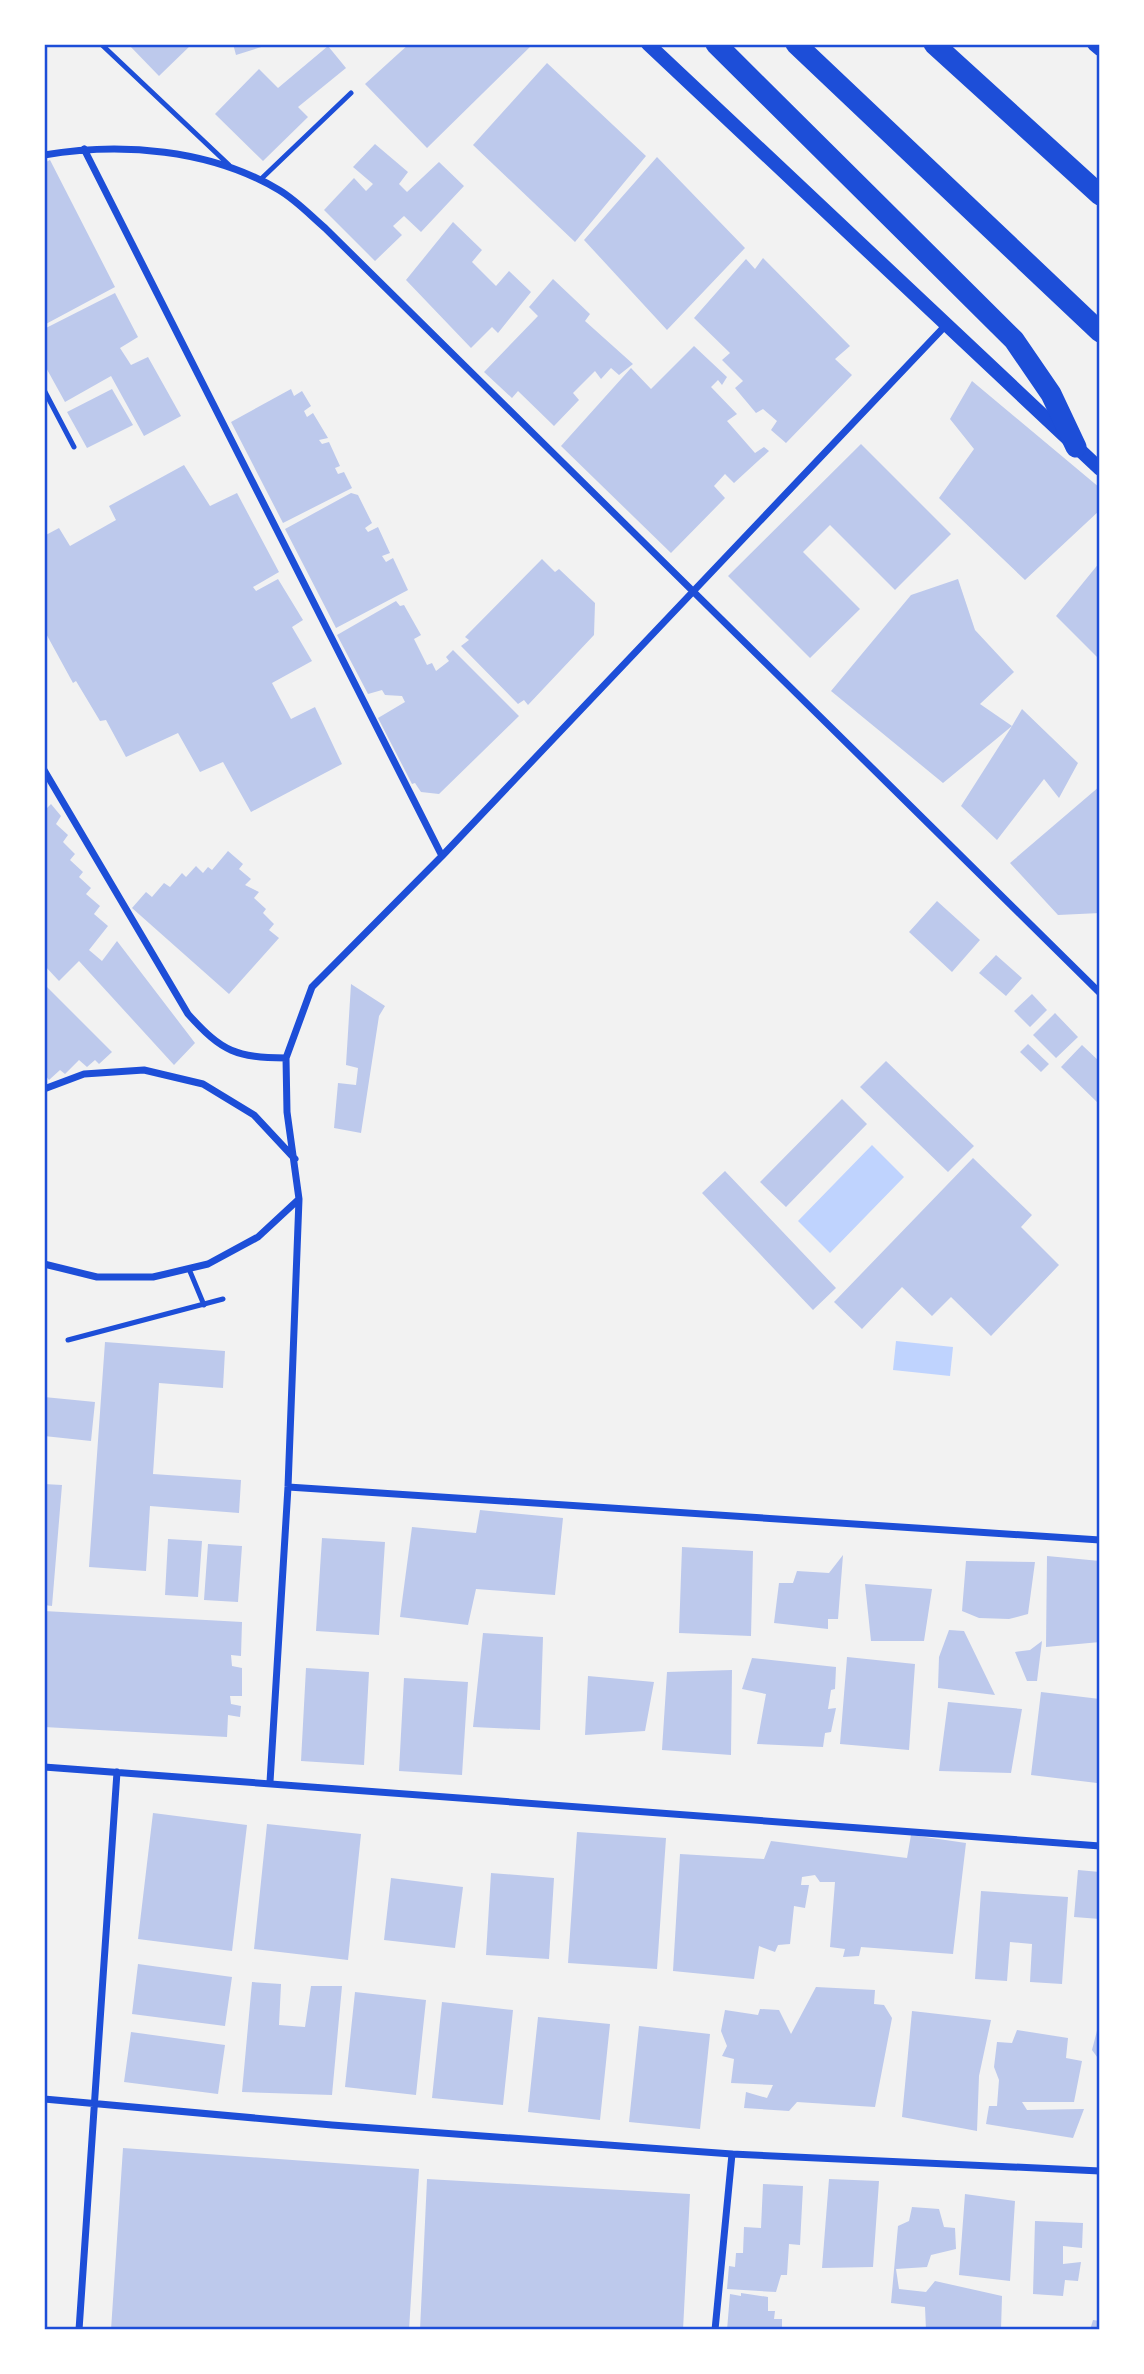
<svg xmlns="http://www.w3.org/2000/svg" width="1144" height="2374" viewBox="0 0 1144 2374" font-family="Helvetica,sans-serif">
<style>
.water{fill:#bfd3fe}
.building{fill:#bdc9ec}
.lines{fill:none;stroke-linecap:round;stroke-linejoin:round}
.service{stroke:#1d4ed8;stroke-width:5}
.minor{stroke:#1d4ed8;stroke-width:7}
.secondary{stroke:#1d4ed8;stroke-width:14}
.motorway{stroke:#1d4ed8;stroke-width:21}
.neatline{fill:none;stroke:#1d4ed8;stroke-width:2.5}
</style>
<rect width="100%" height="100%" fill="#f2f2f2"/>
<path class="water" d="M872,1145L904,1177L830,1253L798,1221Z
M896,1341L953,1347L950,1376L893,1370Z"/>
<path class="building" d="M128,44H192L159,76Z
M233,44H271L236,55Z
M409,44H533L427,148L365,84Z
M328,46L346,68L298,107L308,117L263,161L215,114L259,69L278,88Z
M547,63L646,156L575,242L473,145Z
M375,144L408,172L399,184L407,192L439,162L464,186L421,232L404,216L393,226L402,235L375,261L324,210L354,178L366,191L373,184L353,167Z
M657,157L745,248L667,330L584,240Z
M50,160L115,287L44,325V163Z
M453,222L482,250L472,262L496,286L509,271L531,292L498,333L492,327L471,348L406,280Z
M763,258L850,346L835,359L852,375L786,443L771,430L777,421L763,409L756,413L735,388L743,381L722,360L730,353L694,318L746,259L755,269Z
M553,279L590,314L585,321L633,364L619,375L611,368L601,379L595,371L573,393L579,400L554,426L518,391L512,398L484,372L538,316L529,307Z
M115,293L138,337L120,348L131,365L148,357L181,416L144,436L111,376L65,402L44,364V329Z
M694,346L727,377L722,385L718,380L711,387L737,414L727,421L755,453L764,447L769,451L734,483L725,474L714,486L725,498L671,553L561,446L631,368L651,389Z
M972,381L1100,488V510L1025,580L939,498L974,449L950,419Z
M112,389L133,425L87,448L67,412Z
M291,389L294,396L302,391L311,406L304,411L307,417L313,413L328,438L319,440L322,444L329,442L340,466L335,468L338,474L344,472L352,488L283,523L231,422Z
M861,444L951,534L895,590L830,525L803,552L860,609L810,658L728,576Z
M184,465L210,506L237,493L279,572L253,587L256,591L278,579L303,620L292,627L312,661L272,683L291,719L315,707L342,764L251,812L223,762L200,772L178,733L126,757L106,720L100,721L76,681L73,683L44,630V536L59,528L70,546L116,520L109,506Z
M351,493L358,495L372,523L365,528L368,532L378,527L390,553L382,556L386,562L393,558L408,590L336,628L285,529Z
M542,559L555,572L559,569L595,603L594,635L528,705L524,700L518,704L461,646L469,640L465,637Z
M1100,562V660L1056,616Z
M958,579L975,630L1014,672L980,704L1012,726L1022,709L1078,763L1059,798L1044,779L997,840L961,806L1012,726L943,783L831,691L911,595Z
M396,601L400,606L404,605L421,635L414,639L427,665L432,663L436,671L449,661L446,657L453,650L519,716L439,794L421,792L415,783L412,784L378,718L405,702L402,696L385,695L382,690L368,694L337,635Z
M1100,786V913L1058,915L1010,863Z
M51,804L61,816L56,824L68,835L63,842L75,854L70,860L83,872L79,877L91,888L86,894L100,906L94,914L108,926L89,950L102,961L117,941L195,1043L174,1065L79,961L59,981L44,965V811Z
M228,851L243,864L239,869L251,879L245,885L259,892L254,898L266,909L263,913L274,924L269,930L279,938L229,994L132,908L146,892L152,897L164,883L170,887L182,873L186,877L196,866L203,873L208,867L212,870Z
M937,901L980,940L952,972L909,932Z
M996,955L1022,978L1006,996L979,973Z
M44,984L112,1052L99,1064L95,1060L87,1067L79,1060L65,1074L60,1070L49,1080L44,1074Z
M351,984L385,1006L379,1016L361,1133L334,1128L338,1083L356,1085L358,1068L346,1065Z
M1032,994L1047,1010L1030,1027L1014,1011Z
M1055,1013L1078,1037L1056,1058L1033,1035Z
M1028,1044L1049,1064L1041,1072L1020,1052Z
M1082,1045L1100,1062V1105L1061,1067Z
M886,1061L974,1146L948,1172L860,1087Z
M842,1099L867,1124L786,1207L760,1182Z
M973,1158L1032,1215L1021,1227L1059,1265L991,1336L951,1297L932,1316L902,1287L862,1329L834,1302Z
M725,1171L836,1288L813,1310L702,1193Z
M105,1342L225,1351L223,1388L159,1383L153,1474L241,1480L239,1513L150,1506L146,1571L89,1567Z
M44,1397L95,1402L91,1441L44,1436Z
M44,1484L62,1485L52,1606L44,1605Z
M480,1510L563,1518L555,1595L476,1589L468,1625L400,1617L412,1527L476,1533Z
M322,1538L385,1542L379,1635L316,1631Z
M168,1539L202,1541L198,1597L165,1595Z
M208,1544L242,1546L238,1602L204,1600Z
M682,1547L753,1551L751,1636L679,1633Z
M843,1555L838,1619H828V1629L774,1623L779,1583H793L797,1571L829,1573Z
M1047,1556L1100,1561V1642L1046,1647Z
M966,1561L1035,1562L1028,1614L1009,1619L979,1618L962,1611Z
M865,1584L932,1589L924,1641H871Z
M44,1611L242,1622L241,1656L231,1655L232,1666L242,1668V1696H230L231,1704L241,1706L240,1717L228,1715L227,1737L44,1727Z
M949,1630L964,1631L995,1695L938,1688L939,1657Z
M483,1633L543,1637L540,1730L473,1727Z
M1042,1641L1037,1681H1027L1015,1652L1030,1650Z
M847,1657L915,1664L909,1750L840,1744Z
M752,1658L836,1667L835,1689L831,1690L828,1709L836,1708L831,1732L825,1733L823,1747L757,1744L766,1694L742,1689Z
M306,1668L369,1672L364,1765L301,1761Z
M732,1670L731,1755L662,1750L667,1672Z
M588,1676L654,1682L645,1731L585,1735Z
M404,1678L468,1682L462,1775L399,1771Z
M1041,1692L1100,1699L1097,1783L1031,1775Z
M948,1702L1022,1709L1011,1773L939,1771Z
M153,1813L247,1825L232,1951L138,1939Z
M267,1824L361,1834L348,1960L254,1949Z
M577,1832L666,1838L657,1969L568,1963Z
M911,1835L966,1843L953,1954L861,1947L859,1956L843,1957L845,1949L830,1947L835,1882H820L815,1875L802,1877L801,1885H809L805,1908L794,1906L790,1944L778,1945L775,1952L759,1946L754,1979L673,1971L680,1854L764,1859L771,1841L907,1858Z
M1078,1870L1100,1872V1919L1074,1917Z
M491,1873L554,1878L549,1959L486,1955Z
M391,1878L463,1887L455,1948L384,1940Z
M981,1891L1068,1897L1062,1984L1030,1982L1032,1944L1010,1942L1007,1981L975,1979Z
M138,1964L232,1977L225,2026L132,2014Z
M252,1982L281,1984L279,2025L305,2027L311,1986H342L332,2095L242,2092Z
M816,1987L875,1990L874,2004L884,2005L892,2018L875,2107L797,2102L789,2111L744,2108L746,2092L767,2098L773,2085L731,2083L734,2059L722,2056L727,2046L721,2031L725,2010L758,2015L760,2009L779,2010L791,2034Z
M355,1992L426,2000L416,2095L345,2087Z
M442,2002L513,2010L503,2105L432,2098Z
M912,2011L991,2020L979,2076L977,2131L902,2117Z
M538,2017L610,2024L600,2120L528,2112Z
M1099,2023H1100V2061L1092,2050Z
M639,2026L710,2034L700,2129L629,2122Z
M1017,2030L1068,2038L1066,2058L1082,2061L1074,2102H1022L1027,2110L1084,2109L1073,2138L986,2124L989,2106H997L999,2080L994,2067L997,2042L1012,2043Z
M131,2032L225,2045L218,2094L124,2082Z
M123,2148L419,2169L409,2330H111Z
M427,2179L690,2194L683,2330H420Z
M829,2179L879,2181L873,2267L822,2268Z
M763,2184L803,2186L800,2245L789,2244L787,2275H781L776,2292L727,2289L729,2266L735,2267L736,2253H743L744,2227L761,2228Z
M965,2194L1015,2201L1010,2281L959,2275Z
M912,2207L939,2209L944,2227L955,2228L956,2249L931,2255L927,2267L896,2269L899,2289L926,2292L935,2281L1002,2296L1001,2330H926L925,2307L891,2303L898,2226L909,2221Z
M1035,2221L1083,2223L1082,2248L1063,2246V2264L1081,2262L1078,2281L1065,2280L1063,2296L1033,2294Z
M741,2293L768,2297V2311H775L774,2319H782V2330H727L730,2294L741,2296Z
M1093,2320L1100,2321V2330H1090Z"/>
<g class="lines">
<path class="service" d="M101,44L229,165
M260,180L351,93
M44,390L74,447
M189,1269L204,1305
M68,1340L223,1299"/>
<path class="minor" d="M84,149L442,856
M44,155C121,142 210,149 279,190C296,200 311,216 325,228L1100,993
M44,770L188,1014C223,1053 236,1057 286,1058
M44,1089L84,1074L144,1070L203,1084L254,1115L295,1159
M44,1264L97,1277H153L208,1264L258,1237L299,1199L287,1112L286,1058L312,987L442,856L946,325
M288,1487L1100,1540
M44,1767L1100,1846
M270,1782L288,1487L299,1199
M44,2099L332,2125L732,2154L1100,2171
M79,2330L117,1772
M715,2330L732,2154"/>
<path class="secondary" d="M648,44L1100,469
M1094,44L1100,49"/>
<path class="motorway" d="M716,44L1014,340L1051,394L1076,447
M796,44L1100,332
M934,44L1100,195"/>
</g>
<rect width="1144" height="2374" fill="none" stroke="#ffffff" stroke-width="91"/>
<rect x="46" y="46" width="1052" height="2282" class="neatline"/>
</svg>
